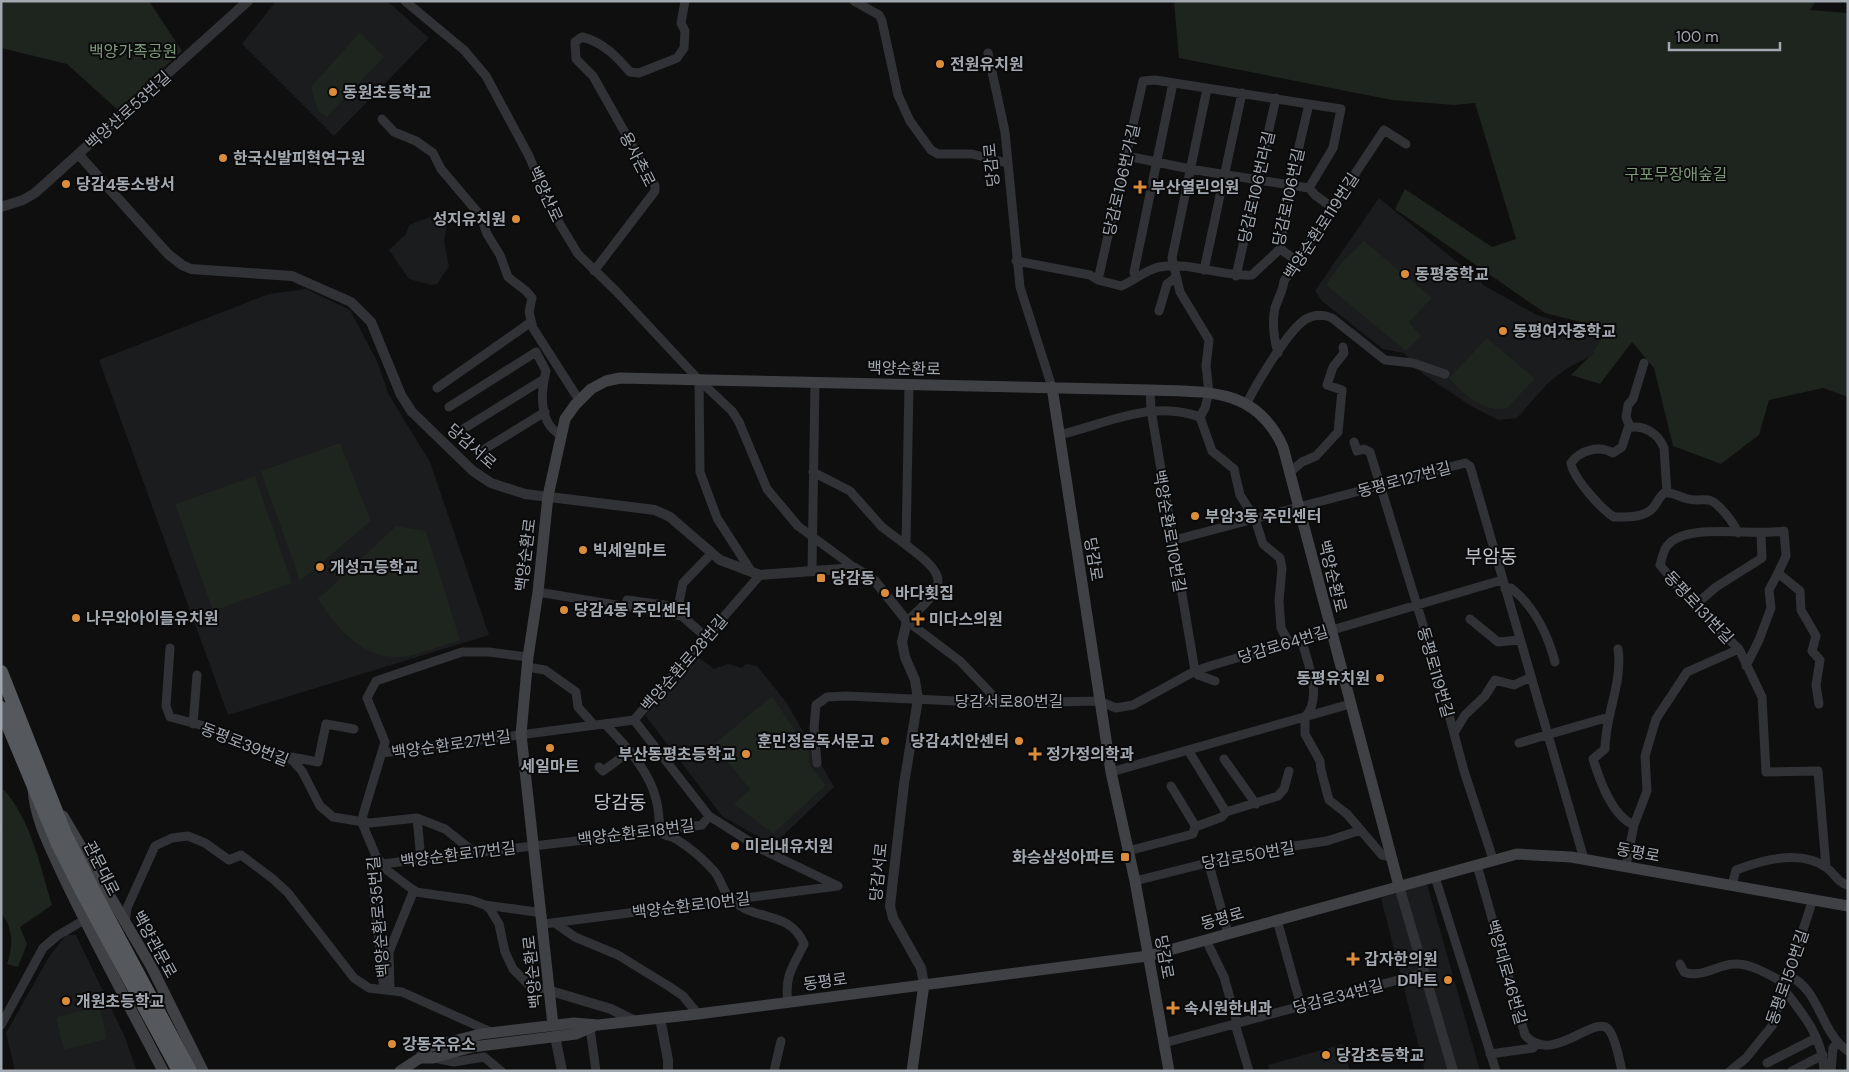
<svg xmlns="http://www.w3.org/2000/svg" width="1849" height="1072" viewBox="0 0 1849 1072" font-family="'DM Sans','Noto Sans KR',sans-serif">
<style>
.built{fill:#1b1c1d}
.green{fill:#1e241e}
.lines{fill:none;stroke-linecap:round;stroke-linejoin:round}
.minor{stroke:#313235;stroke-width:9}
.tertiary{stroke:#313235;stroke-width:10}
.secondary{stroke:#3f4144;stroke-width:11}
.trunk{stroke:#55585c;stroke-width:14}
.poi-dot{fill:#dc8d3b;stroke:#0a0a0b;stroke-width:2}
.labels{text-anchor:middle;stroke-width:4;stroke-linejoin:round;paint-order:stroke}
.park-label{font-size:16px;fill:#7d997a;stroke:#0a0a0b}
.poi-label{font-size:16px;font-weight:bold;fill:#a2a8b0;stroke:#0a0a0b;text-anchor:start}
.street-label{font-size:16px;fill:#a2a8b0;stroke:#0a0a0b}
.quarter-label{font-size:19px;fill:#c2c6cc;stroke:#0a0a0b}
</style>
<rect width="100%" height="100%" fill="#0f0f10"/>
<path class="built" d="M276,1H387L429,38L334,136L242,44Z
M1379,198L1479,280L1483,285L1537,315L1570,325H1591L1607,336L1590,356L1566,369L1548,383L1517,418L1498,420L1471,406L1423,374L1404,353L1383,349L1322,301L1315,291Z
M435,215L447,225L444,242L449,266L437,284L431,285L409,279L389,250L406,234L409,225Z
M306,289L350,310L377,361L389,395L430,462L489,635L228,715L99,360L269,294Z
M699,658L714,669L728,664L742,668L746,664L757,666L787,703L834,787L773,845L722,816L645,715Z
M1427,884L1480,1071H1425L1381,898Z
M66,935H76L125,1037L137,1071H15L6,1033L49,957Z
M1343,1044L1350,1071H1270L1268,1065Z"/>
<path class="green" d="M1,1H149L182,51L118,110L67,64L1,48Z
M1174,1H1816L1810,10L1848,13V397L1823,388L1769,400L1759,435L1721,464L1673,446L1654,368L1632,342L1600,384L1571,375L1592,354L1605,333L1588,324L1545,313L1395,209L1405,189L1492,247L1516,239L1475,103L1454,105L1392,100L1179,58Z
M360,32L384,57L327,117L318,111L311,87Z
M1364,241L1432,298L1409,322L1421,336L1406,351L1326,285L1342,262Z
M1487,338L1535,379L1507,408C1486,414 1462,394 1449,378Z
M340,443L371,521L300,581L261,471Z
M255,476L292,583L213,611L175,504Z
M396,526L426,531L460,640C442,645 418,656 400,657C363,660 335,626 318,599Z
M772,696L809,752V764L826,785L773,834L734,804L750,789L713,745Z
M3,789C31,819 40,866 52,905L20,927L27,944L18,967L7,964C13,946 14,929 1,913Z
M99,1006L107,1039L64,1050L56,1017Z"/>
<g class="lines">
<path class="minor" d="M405,1L464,50L486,76L529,156L552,211L578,254L616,291L699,380L732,411L739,422L767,489L798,526L855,568
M854,1L879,15L882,21L898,95L910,121L931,150L938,154H972L1007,163
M988,53L1005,132L1020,287L1052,387
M1207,89L1172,258L1180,292L1209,340L1206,366L1209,392L1205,408L1200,417L1212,451L1234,469L1240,495L1255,519L1263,544L1280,558L1282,568L1279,601L1281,628L1288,641
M382,119L394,132L416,141L433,153L441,169L480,215L487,234L500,255L508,277L526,291L532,298L529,312L533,328L579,400
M1127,156L1190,169L1309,188
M1280,249L1296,260
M1016,261L1090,275L1098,280L1121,286C1134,281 1145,270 1159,267C1190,261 1221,277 1252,275L1280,249L1290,185L1309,104
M1204,270L1242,93
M594,271L655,191V186L593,76L576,59L575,42L582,37C603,42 617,57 630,72L639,73L677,58L684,48L685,31L681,23L685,1
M1236,276L1276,98
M1136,278L1134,272L1173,83
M1098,280L1143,81L1155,80L1341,109L1333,148L1309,188L1315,195L1333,208
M1159,311L1167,284L1176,277
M1278,353C1274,339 1272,322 1275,308C1278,298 1283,291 1284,281L1384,130L1406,144
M699,380L700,472L717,518L751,571
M909,385L906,545C951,578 946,585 907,621L960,661L1000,703
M437,388L531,322
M1150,390L1151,410L1195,671L1198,675L1215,681
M1247,403C1256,384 1289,329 1306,319C1315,314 1323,314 1332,318L1385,360L1413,363L1445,374
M449,407L536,352L546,371C541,392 538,423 561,435
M1630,427L1626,417L1628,405L1633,399L1644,363
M460,431L544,379
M1059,435C1106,424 1152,399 1200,417
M1354,442L1357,451L1364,449L1370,452L1439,677L1464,771L1493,859
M478,453L545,412
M813,472L850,491L882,527L906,545
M1290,472L1302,462L1316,456L1338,432L1342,390L1327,385L1333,367L1344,353L1343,347
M1667,493L1664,448C1658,433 1643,424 1628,428L1622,447L1613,453C1599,445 1580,450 1571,463C1573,478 1602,510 1614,517C1626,517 1644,518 1653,508C1657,503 1659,497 1665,492C1674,493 1680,497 1688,499C1695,501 1702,499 1709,500C1719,503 1734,523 1738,533
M1171,541L1465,463L1470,466L1584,859
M812,571L815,382
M1505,589L1511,588C1534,606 1548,635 1555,662
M538,592L682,616L706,637
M627,600L678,607L683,583L711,554
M1694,606L1716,587L1762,558L1761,534
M1470,619L1498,642L1520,640
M1301,638C1306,659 1324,698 1305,717V734L1320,761L1321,770L1329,800L1347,814L1382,855L1391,857
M170,648L166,706L170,717L212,728L263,750L292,760L302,771L320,806L333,817L370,823L417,818L445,829L474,852
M1618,649C1623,683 1605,715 1605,749L1593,759C1600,781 1612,816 1634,825
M528,657L489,652H462L376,681L367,698L385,742L363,815L362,823L376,856L388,871L416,892L471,900L485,905L490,909L499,924L505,952L513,969L529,985L551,991
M1746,666L1759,640L1771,608L1769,590L1778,573
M527,667L545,670L576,692L578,707L594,725
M1819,704L1816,685L1820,660L1812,651L1816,636L1801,610L1800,591L1778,573L1786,556L1784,531C1754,537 1686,521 1667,546C1663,551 1662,559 1660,565L1694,606L1739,649L1762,697L1766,772L1818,771L1826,867
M634,720L709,816L763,850L838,886
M193,724L197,675
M605,724C625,745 649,770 656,799C659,809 659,820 660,831C664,837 670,835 676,839C689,847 704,860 714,871C722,880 722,892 732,900C756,922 790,910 804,944C793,967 784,976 788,1003
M1454,733L1465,715L1485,696L1495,680L1514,685L1531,677
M1519,743L1609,717
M1188,750L1226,812L1278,796L1284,789L1289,771
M382,753L634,720L760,575
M291,757L318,762L326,724L354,729
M1224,759L1256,804
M817,763L814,728L816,705L827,697L847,696L1000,703L1099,701L1116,708L1133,705L1195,671L1213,665L1502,580
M599,767L603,771L630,751
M1111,772L1350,704
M1171,786L1196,827
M417,818L421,859
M1128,851L1193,834L1195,827L1222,817L1226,812
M376,856L372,862V876L384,990L390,986L389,952L414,890
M1208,861L1228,933
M382,864L660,831L702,825L709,816
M1477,865L1525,1035C1552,1067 1595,1012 1609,1030C1616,1039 1619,1059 1622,1071
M1626,866L1634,825L1647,791L1645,756L1656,719L1687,672L1739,649
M1435,877L1496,1071
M1135,881L1247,853L1327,841L1361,830
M1732,885L1736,870C1762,860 1802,849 1827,868C1835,874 1838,883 1848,885
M485,905L536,912L542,916
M1277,920L1301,1006
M125,922L127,908L155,846L172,838L188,836L205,843L229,860L241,855L273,879L288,893L354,978L369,988L402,992L491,1032
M555,923L575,937L618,955L670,987L683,996L698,1014
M544,924L838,886
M1206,940L1224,977L1237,1023
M1680,964L1684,972C1701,979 1718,964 1735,964C1752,963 1772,977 1787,984
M1789,976C1820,989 1821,1034 1848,1051
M1785,991C1804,1015 1823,1038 1824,1071
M1235,1024L1249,1071
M1,1025L43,948L57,936L84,920
M590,1028L596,1071
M1164,1043L1424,973
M1490,1054L1533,1048L1536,1044
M434,1058L454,1062L484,1057L501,1071
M1767,1063L1816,1038
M774,1071L781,1041
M1730,1071L1746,1058L1772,1026L1813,899
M1792,1071L1823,1055
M1831,1071L1833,1048L1838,1042"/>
<path class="tertiary" d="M79,155L168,254L182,265L191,269L292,276L351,302L371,322L401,395L412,412L473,471L491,483L525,494L655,510L670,517L720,560L760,575L855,568L875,581L907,621L902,642L905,657L915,680L918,699L904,784L890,906L893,918L921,968L924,984
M1,207L23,200L35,193L248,1
M1399,886L1453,1071
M551,991L611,1009L635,1021
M660,1018L668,1060V1071
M555,1036L562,1071"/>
<path class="secondary" d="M1052,387L1111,772L1135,881L1169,1071
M33,789C35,820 51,849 64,878C95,943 130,1007 163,1071
M63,816L151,966L203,1071
M553,1025L521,734L528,657L538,592L548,496L565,419L575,405L591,389L606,381L620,378L1150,390C1207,392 1256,387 1283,447L1399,886
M420,1058H433L472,1047L576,1034L594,1026
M400,1071L420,1058L429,1047L481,1034L574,1023L598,1025L698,1014L1148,956L1517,854L1571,857L1848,906
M912,1071L924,984"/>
<path class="trunk" d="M1,672L65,834L91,886L190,1071
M1,708L58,844L84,895L179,1071"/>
</g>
<g class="poi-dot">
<circle cx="940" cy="64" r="5"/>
<circle cx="333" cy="92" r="5"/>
<circle cx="223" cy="158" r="5"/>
<circle cx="66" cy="184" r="5"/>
<path d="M1137.5 179.5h5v5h5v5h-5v5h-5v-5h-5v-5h5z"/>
<circle cx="516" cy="219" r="5"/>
<circle cx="1405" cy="274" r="5"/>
<circle cx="1503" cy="331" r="5"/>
<circle cx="1195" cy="516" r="5"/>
<circle cx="583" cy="550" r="5"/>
<circle cx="320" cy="567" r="5"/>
<rect x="816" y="573" width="10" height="10" rx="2.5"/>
<circle cx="885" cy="593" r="5"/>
<circle cx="564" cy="610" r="5"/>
<circle cx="76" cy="618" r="5"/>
<path d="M915.5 611.5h5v5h5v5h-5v5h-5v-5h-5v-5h5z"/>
<circle cx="1380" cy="678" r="5"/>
<circle cx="885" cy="741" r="5"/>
<circle cx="1019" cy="741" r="5"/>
<circle cx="550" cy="748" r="5"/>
<circle cx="746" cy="754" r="5"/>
<path d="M1032.5 746.5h5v5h5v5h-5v5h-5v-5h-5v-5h5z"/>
<circle cx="735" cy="846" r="5"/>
<rect x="1120" y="852" width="10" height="10" rx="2.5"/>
<path d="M1350.5 951.5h5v5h5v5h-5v5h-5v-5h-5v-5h5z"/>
<circle cx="1448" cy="980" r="5"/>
<circle cx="66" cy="1001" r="5"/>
<path d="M1170.5 1000.5h5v5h5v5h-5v5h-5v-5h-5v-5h5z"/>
<circle cx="392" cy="1044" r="5"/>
<circle cx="1326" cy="1055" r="5"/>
</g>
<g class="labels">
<g class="park-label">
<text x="133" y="57">백양가족공원</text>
<text x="1676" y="180">구포무장애숲길</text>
</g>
<g class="poi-label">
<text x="950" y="70">전원유치원</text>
<text x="343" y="98">동원초등학교</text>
<text x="233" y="164">한국신발피혁연구원</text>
<text x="76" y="190">당감4동소방서</text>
<text x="1151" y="193">부산열린의원</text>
<text x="506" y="225" text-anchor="end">성지유치원</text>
<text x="1415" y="280">동평중학교</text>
<text x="1513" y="337">동평여자중학교</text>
<text x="1205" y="522">부암3동 주민센터</text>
<text x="593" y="556">빅세일마트</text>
<text x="330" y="573">개성고등학교</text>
<text x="831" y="584">당감동</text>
<text x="895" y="599">바다횟집</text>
<text x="574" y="616">당감4동 주민센터</text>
<text x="86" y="624">나무와아이들유치원</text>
<text x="929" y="625">미다스의원</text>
<text x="1370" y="684" text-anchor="end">동평유치원</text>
<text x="875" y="747" text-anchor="end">훈민정음독서문고</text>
<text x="1009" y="747" text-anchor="end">당감4치안센터</text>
<text x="736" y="760" text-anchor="end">부산동평초등학교</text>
<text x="1046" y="760">정가정의학과</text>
<text x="550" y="772" text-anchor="middle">세일마트</text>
<text x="745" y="852">미리내유치원</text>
<text x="1115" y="863" text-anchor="end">화승삼성아파트</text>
<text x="1364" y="965">갑자한의원</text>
<text x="1438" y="986" text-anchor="end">D마트</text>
<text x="76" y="1007">개원초등학교</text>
<text x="1184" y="1014">속시원한내과</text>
<text x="402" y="1050">강동주유소</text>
<text x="1336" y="1061">당감초등학교</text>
</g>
<g class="street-label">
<text transform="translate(128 110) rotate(-42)" y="6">백양산로53번길</text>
<text transform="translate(638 159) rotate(63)" y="6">용사촌로</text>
<text transform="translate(991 165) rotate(-95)" y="6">당감로</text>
<text transform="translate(1121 180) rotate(-77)" y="6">당감로106번가길</text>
<text transform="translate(1256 187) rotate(-77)" y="6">당감로106번라길</text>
<text transform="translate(546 194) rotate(65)" y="6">백양산로</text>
<text transform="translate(1288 197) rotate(-78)" y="6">당감로106번길</text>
<text transform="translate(1321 226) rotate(-57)" y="6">백양순환로119번길</text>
<text transform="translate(904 368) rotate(1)" y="6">백양순환로</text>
<text transform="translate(472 446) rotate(41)" y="6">당감서로</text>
<text transform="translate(1404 479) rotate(-15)" y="6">동평로127번길</text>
<text transform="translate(1170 531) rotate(80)" y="6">백양순환로110번길</text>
<text transform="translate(525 555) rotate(-83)" y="6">백양순환로</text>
<text transform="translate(1094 559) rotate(81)" y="6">당감로</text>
<text transform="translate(1333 576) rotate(76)" y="6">백양순환로</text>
<text transform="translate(1699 607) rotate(47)" y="6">동평로131번길</text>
<text transform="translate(1283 644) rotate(-17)" y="6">당감로64번길</text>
<text transform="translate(684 663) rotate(-49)" y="6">백양순환로28번길</text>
<text transform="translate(1436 672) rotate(74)" y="6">동평로119번길</text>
<text x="1009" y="707">당감서로80번길</text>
<text transform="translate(245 744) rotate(21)" y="6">동평로39번길</text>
<text transform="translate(451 744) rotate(-8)" y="6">백양순환로27번길</text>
<text transform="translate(636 832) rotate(-7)" y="6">백양순환로18번길</text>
<text transform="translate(1638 852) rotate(10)" y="6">동평로</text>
<text transform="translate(458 854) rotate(-7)" y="6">백양순환로17번길</text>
<text transform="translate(1248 855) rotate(-10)" y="6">당감로50번길</text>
<text transform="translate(102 868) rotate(63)" y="6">관문대로</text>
<text transform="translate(878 872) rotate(-84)" y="6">당감서로</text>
<text transform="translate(691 905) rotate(-7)" y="6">백양순환로10번길</text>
<text transform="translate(378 917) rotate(-95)" y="6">백양순환로35번길</text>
<text transform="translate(1222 918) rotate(-16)" y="6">동평로</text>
<text transform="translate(155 944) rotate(61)" y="6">백양관문로</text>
<text transform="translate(1165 957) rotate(80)" y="6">당감로</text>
<text transform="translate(532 972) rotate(-96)" y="6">백양순환로</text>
<text transform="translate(1507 972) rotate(74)" y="6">백양대로46번길</text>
<text transform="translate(1787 977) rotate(-71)" y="6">동평로150번길</text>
<text transform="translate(825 981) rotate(-8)" y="6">동평로</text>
<text transform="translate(1338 996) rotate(-15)" y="6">당감로34번길</text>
</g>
<g class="quarter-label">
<text x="1491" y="563">부암동</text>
<text x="620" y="809">당감동</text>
</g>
</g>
<rect width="1849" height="1072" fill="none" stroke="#a2a8b0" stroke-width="5"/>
<path d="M1669 42v8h111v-8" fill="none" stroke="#a2a8b0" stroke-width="2.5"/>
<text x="1676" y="42" font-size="15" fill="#a2a8b0" stroke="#0a0a0b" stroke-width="4" paint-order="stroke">100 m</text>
</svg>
